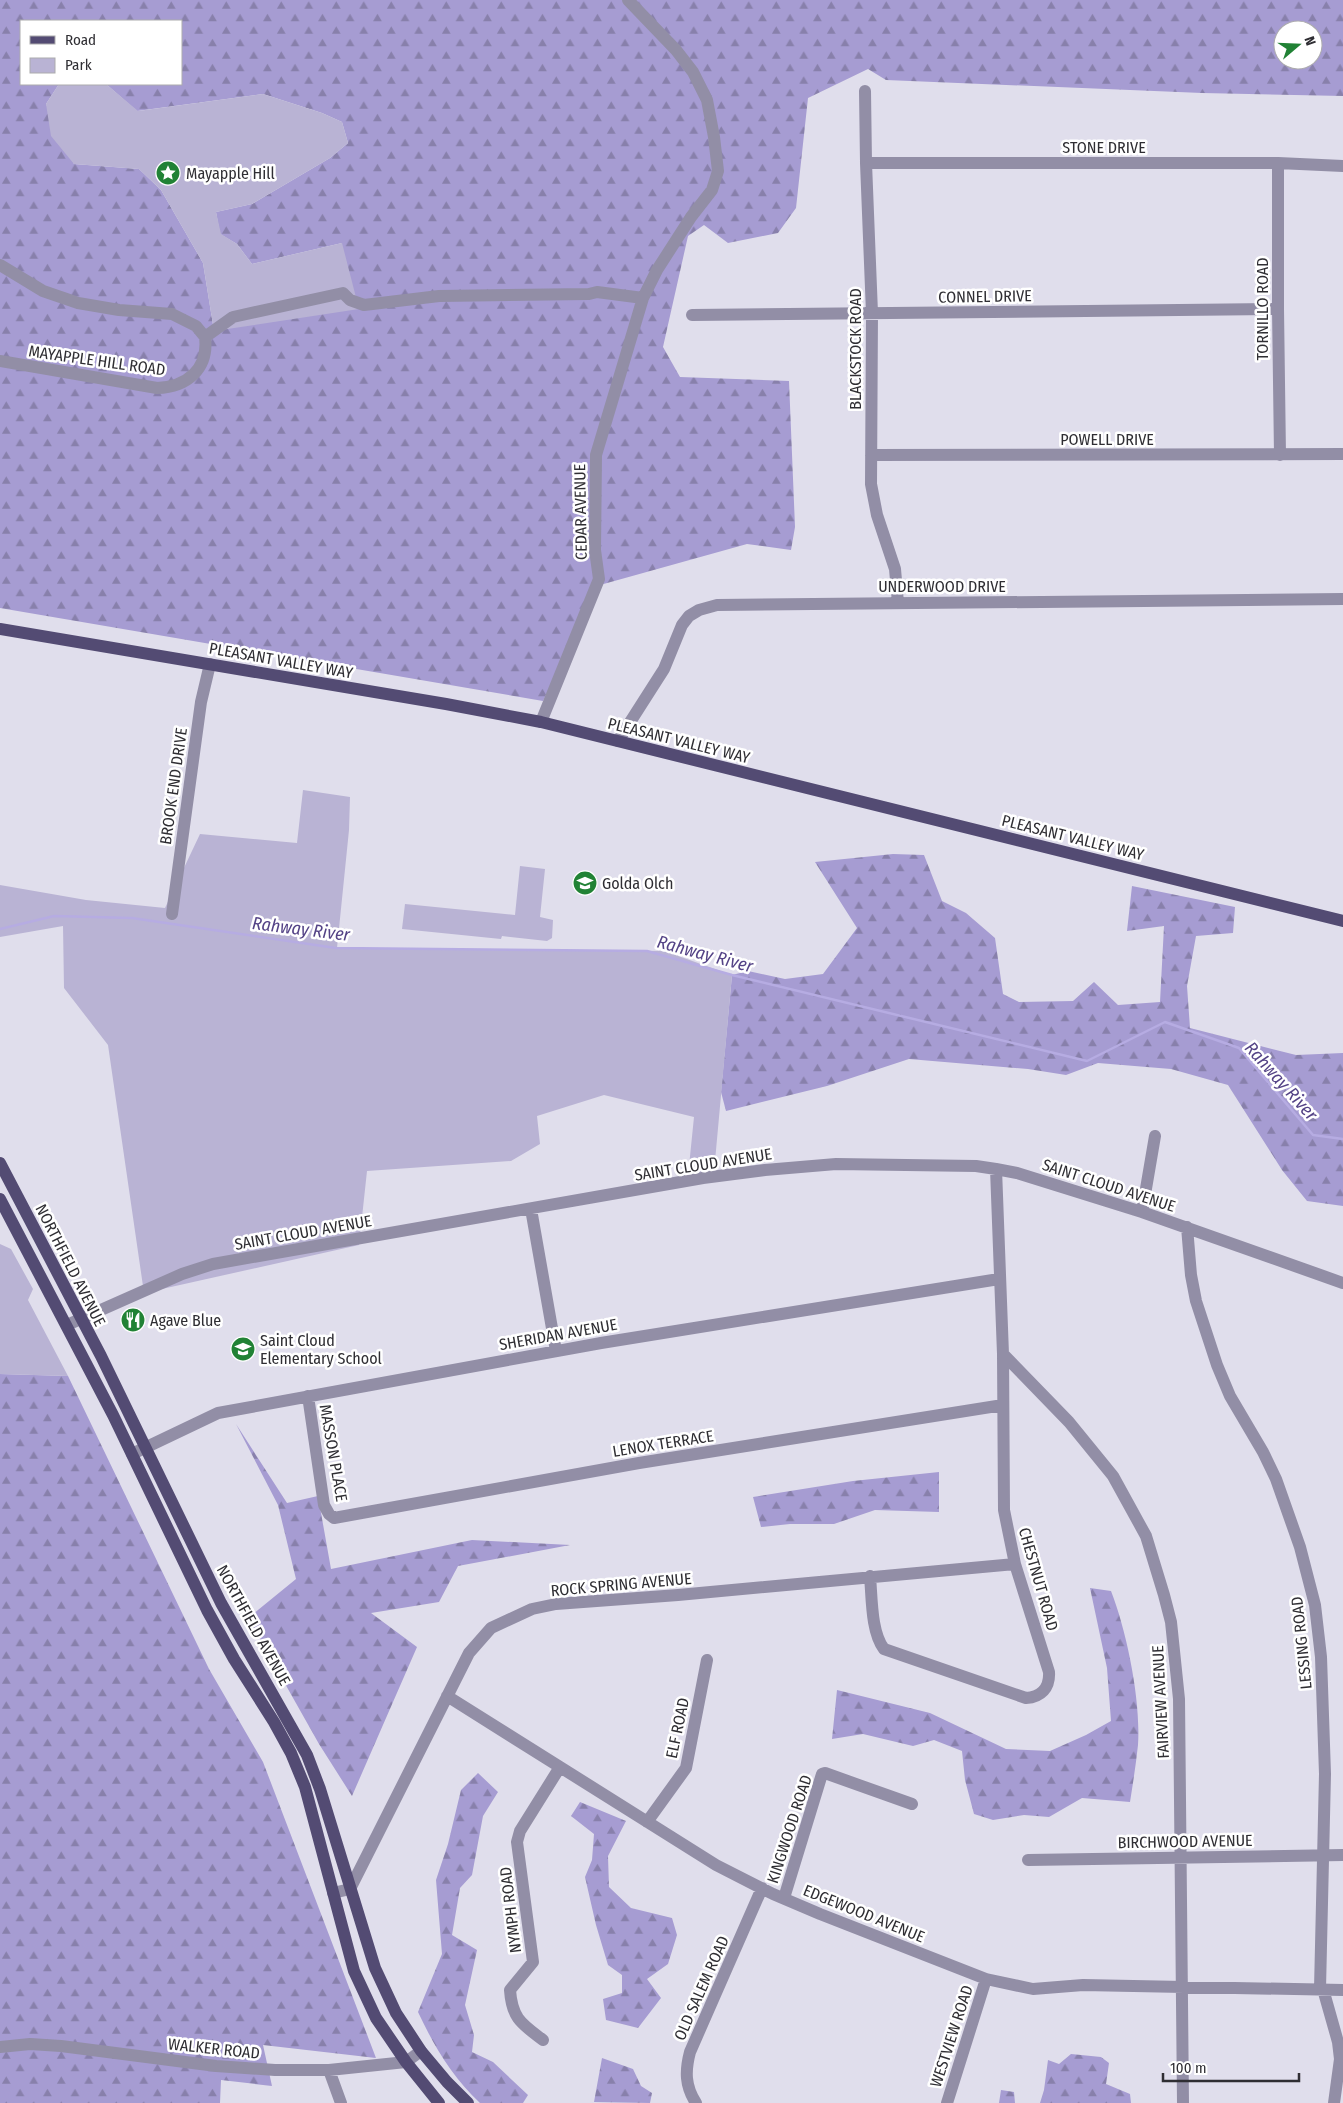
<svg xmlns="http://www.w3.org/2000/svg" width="1343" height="2103" viewBox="0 0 1343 2103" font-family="'Fira Sans Condensed',sans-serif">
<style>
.forest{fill:url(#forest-firs);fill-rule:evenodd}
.park{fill:#b9b3d4}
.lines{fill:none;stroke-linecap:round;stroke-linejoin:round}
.stream{stroke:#b6ace2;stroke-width:2.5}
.minor{stroke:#928ea6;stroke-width:12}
.major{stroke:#534b73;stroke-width:12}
.labels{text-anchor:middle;stroke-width:5;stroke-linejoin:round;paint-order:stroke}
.street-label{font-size:16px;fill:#2f2e33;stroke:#fff}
.poi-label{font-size:16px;fill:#2f2e33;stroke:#fff;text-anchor:start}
.water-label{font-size:18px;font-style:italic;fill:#544386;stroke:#fff}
</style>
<defs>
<pattern id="forest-firs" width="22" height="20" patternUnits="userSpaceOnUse" patternTransform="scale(1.25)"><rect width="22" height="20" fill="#a69cd2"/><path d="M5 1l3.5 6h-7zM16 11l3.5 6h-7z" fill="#8880ab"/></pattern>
</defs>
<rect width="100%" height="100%" fill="#e0deec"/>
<path class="forest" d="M0,0H1343V96L1202,93L886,80L868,69L808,98L796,208L778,233L728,243L704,225L688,236L663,347L680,377L789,381L795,527L791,550L747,544L600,585L543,701L0,608ZM21,21H181V84H106L137,111L263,94L322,113L342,122L348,143L330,158L252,204L216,212L220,234L237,244L252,264L342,243L214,331L203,263L161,190L139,169L74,164L46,104L59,84H21ZM1283,30H1313V60H1283Z
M893,854L924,855L942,901L966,913L995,938L1003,994L1019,1002L1073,1001L1094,982L1118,1005L1160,1002L1164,926L1127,931L1132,886L1235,907L1233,933L1196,936L1187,986L1190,1028L1296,1055L1343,1053V1206L1307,1201L1282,1170L1228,1085L1171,1069L1098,1063L1066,1075L1028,1069L909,1059L827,1086L726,1111L721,1092L732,975L748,971L785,979L823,974L857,928L815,862Z
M0,1374L68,1376L209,1669L263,1762L376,2058L263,2045L272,2086L221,2080L220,2103H0Z
M236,1424L287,1503L318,1496L331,1569L472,1540L570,1545L458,1566L439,1602L371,1613L417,1647L352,1796L319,1744L248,1618L296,1579L278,1505Z
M939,1472V1512L875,1510L834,1524H790L761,1527L753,1497L853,1481Z
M1090,1588L1111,1591C1127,1632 1141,1701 1138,1745C1136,1764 1133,1783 1130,1802L1082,1798L1049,1817L1024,1815L993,1820L974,1814L965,1780L962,1751L934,1740L913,1746L863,1734L832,1739L837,1690L930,1713L1006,1749L1050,1751L1086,1735L1111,1721L1107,1668Z
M478,1773L498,1792L483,1816L472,1875L460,1888L452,1935L477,1950L465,2005L474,2035L472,2052L493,2062L528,2095L523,2103H480C452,2077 434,2046 418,2012L442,1954L436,1880L448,1844L461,1790Z
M580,1802L626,1821L608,1856L609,1887L631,1908L672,1918L677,1935L668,1964L647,1979L661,1998L638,2028L606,2020L603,1999L622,1993V1975L608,1965L596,1925L585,1877L592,1860L594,1834L571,1816Z
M1071,2054L1101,2057L1109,2063L1106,2084L1130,2094L1131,2103H1040L1044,2090L1048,2060L1059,2064Z
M602,2058L633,2069L641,2086L652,2093L650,2103L594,2102Z
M1001,2090L1014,2092L1015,2103H999Z"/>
<path class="park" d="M59,84H106L138,111L263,94L322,113L342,122L348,143L330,158L252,204L216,212L221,234L237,244L252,264L342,243L359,309L214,331L203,263L161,190L139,169L74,164L51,136L46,104Z
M303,790L350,797L349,830L337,948L664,951L732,975L714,1172L688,1176L694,1117L604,1095L537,1116L540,1144L511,1161L367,1171L359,1245L144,1293L108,1045L64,988L63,926L0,937V885L86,900L165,908L200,834L297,843Z
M520,866L545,869L540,917L553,920L552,938L547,941L502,936L501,939L402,929L405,904L515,915Z
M0,1244L11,1249L33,1289L28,1300L68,1376L0,1374Z"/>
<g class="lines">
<path class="stream" d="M0,929L54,916L132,918L336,948L647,951L732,975L1087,1061L1165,1022L1239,1048L1313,1135L1343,1139"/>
<path class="minor" d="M865,91L866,163L872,313L871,484L877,515L895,569L898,603
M866,163H1278L1343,166
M1278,163V309L1280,455
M0,265L43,291L78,303L119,310L172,314L196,326L205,337
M692,315L1278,309
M0,361L157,388C187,387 209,369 205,337L233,317L343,293L350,300L364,305L439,296L589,294L597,292L643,298
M871,455L1343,454
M541,722L599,579L595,550L596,455L643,298L657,270L691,217L712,190L718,171L714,137L707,100L693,72L676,50L628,0
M618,741L664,669L682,625L689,616L699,610L717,605L1343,599
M172,914L201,702L210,664
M531,1209L556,1351
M1142,1212L1155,1136
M1187,1227L1191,1275L1196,1301L1217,1365L1230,1396L1263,1452L1276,1479L1300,1547L1315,1605L1321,1657L1325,1774L1320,1989
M67,1325L182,1274L213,1264L703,1178L765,1170L836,1164L976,1166L996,1169L1017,1173L1142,1212L1343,1283
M1003,1354L1069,1422L1113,1476L1146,1536L1164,1595L1171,1622L1179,1699L1183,2103
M308,1396L324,1505L329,1514L334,1518L639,1463L1003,1405
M132,1454L218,1413L601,1343L999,1279
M870,1576C872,1598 871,1632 884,1649L1026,1698C1041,1697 1050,1688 1049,1672L1015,1564L1004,1510L1003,1354L996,1169
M447,1696L716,1865L773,1894L820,1914L986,1979L1033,1989L1083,1985L1343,1990
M647,1822L686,1768L707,1660
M1028,1860L1343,1855
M333,1893L350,1889L469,1653L491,1628L532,1609L556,1604L678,1595L1015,1564
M784,1898L822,1774L825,1773L912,1804
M1323,1989L1338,2042L1340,2059L1334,2103
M543,2040C522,2024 512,2019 510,1990L533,1962L517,1842L520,1831L560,1767
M0,2047L30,2044L61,2046L216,2066L275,2070H329L406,2062L421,2051
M329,2070L341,2103
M696,2103C685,2086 685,2071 690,2052L762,1888
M947,2103L986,1979"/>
<path class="major" d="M0,629L446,704L541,722L1343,921
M0,1163L101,1356L221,1603L307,1755L320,1789L375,1968L396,2013L421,2051L447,2082L468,2103
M0,1199L113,1415L207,1610L234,1659L274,1722L291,1753L305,1787L354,1971L376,2018L406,2062L439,2103"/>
</g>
<defs>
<symbol id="sight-disc" viewBox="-11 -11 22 22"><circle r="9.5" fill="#218235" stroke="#fff"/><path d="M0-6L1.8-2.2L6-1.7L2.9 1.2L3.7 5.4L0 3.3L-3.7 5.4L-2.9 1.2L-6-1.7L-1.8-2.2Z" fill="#fff"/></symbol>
<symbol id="school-disc" viewBox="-11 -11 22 22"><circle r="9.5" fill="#218235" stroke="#fff"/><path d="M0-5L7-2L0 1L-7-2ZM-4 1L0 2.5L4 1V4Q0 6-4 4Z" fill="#fff"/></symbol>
<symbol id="restaurant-disc" viewBox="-11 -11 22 22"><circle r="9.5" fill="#218235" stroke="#fff"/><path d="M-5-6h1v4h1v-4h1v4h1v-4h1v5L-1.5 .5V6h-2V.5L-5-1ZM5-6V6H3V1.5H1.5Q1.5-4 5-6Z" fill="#fff"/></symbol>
</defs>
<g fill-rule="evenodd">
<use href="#sight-disc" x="154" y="159" width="28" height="28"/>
<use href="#school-disc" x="571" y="869" width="28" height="28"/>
<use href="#restaurant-disc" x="119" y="1306" width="28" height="28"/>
<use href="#school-disc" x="229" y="1335" width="28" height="28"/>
</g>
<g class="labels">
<g class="street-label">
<text x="1104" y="153">STONE DRIVE</text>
<text transform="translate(985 296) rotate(-1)" y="6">CONNEL DRIVE</text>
<text transform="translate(1262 309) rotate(-90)" y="6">TORNILLO ROAD</text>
<text transform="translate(855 349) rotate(-90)" y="6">BLACKSTOCK ROAD</text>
<text transform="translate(97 360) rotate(8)" y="6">MAYAPPLE HILL ROAD</text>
<text x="1107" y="445">POWELL DRIVE</text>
<text transform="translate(580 512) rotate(-91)" y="6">CEDAR AVENUE</text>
<text x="942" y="592">UNDERWOOD DRIVE</text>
<text transform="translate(281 660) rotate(10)" y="6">PLEASANT VALLEY WAY</text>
<text transform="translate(679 740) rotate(14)" y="6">PLEASANT VALLEY WAY</text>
<text transform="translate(173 786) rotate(-82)" y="6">BROOK END DRIVE</text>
<text transform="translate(1073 837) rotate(14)" y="6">PLEASANT VALLEY WAY</text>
<text transform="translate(703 1164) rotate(-9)" y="6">SAINT CLOUD AVENUE</text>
<text transform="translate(1109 1185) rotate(18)" y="6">SAINT CLOUD AVENUE</text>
<text transform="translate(303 1232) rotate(-10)" y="6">SAINT CLOUD AVENUE</text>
<text transform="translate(71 1265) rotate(63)" y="6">NORTHFIELD AVENUE</text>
<text transform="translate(558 1334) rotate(-10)" y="6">SHERIDAN AVENUE</text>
<text transform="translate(663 1443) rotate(-9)" y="6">LENOX TERRACE</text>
<text transform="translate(334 1453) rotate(80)" y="6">MASSON PLACE</text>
<text transform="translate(1039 1579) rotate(74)" y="6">CHESTNUT ROAD</text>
<text transform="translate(621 1584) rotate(-5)" y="6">ROCK SPRING AVENUE</text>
<text transform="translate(254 1625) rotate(61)" y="6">NORTHFIELD AVENUE</text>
<text transform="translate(1301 1643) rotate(-96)" y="6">LESSING ROAD</text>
<text transform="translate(1160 1702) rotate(-93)" y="6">FAIRVIEW AVENUE</text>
<text transform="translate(677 1728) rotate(-78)" y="6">ELF ROAD</text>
<text transform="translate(789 1829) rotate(-72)" y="6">KINGWOOD ROAD</text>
<text transform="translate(1185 1841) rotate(-1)" y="6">BIRCHWOOD AVENUE</text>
<text transform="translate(510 1910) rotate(-97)" y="6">NYMPH ROAD</text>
<text transform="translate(864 1913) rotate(22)" y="6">EDGEWOOD AVENUE</text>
<text transform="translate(701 1988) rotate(-66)" y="6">OLD SALEM ROAD</text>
<text transform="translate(951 2036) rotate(-72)" y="6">WESTVIEW ROAD</text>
<text transform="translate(214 2048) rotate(6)" y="6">WALKER ROAD</text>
</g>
<g class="poi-label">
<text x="186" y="179">Mayapple Hill</text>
<text x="602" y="889">Golda Olch</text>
<text x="150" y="1326">Agave Blue</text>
<text x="260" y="1346">Saint Cloud<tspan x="260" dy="18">Elementary School</tspan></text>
</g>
<g class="water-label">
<text transform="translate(301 929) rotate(7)" y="6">Rahway River</text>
<text transform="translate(705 954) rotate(15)" y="6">Rahway River</text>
<text transform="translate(1281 1081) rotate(48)" y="6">Rahway River</text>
</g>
</g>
<rect x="20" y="20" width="162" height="65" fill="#ffffff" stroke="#acabad"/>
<rect x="30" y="36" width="25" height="8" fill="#534b73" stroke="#acabad"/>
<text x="65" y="45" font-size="15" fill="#2f2e33">Road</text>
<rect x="30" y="58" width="25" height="15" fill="#b9b3d4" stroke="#acabad"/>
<text x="65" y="70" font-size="15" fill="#2f2e33">Park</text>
<g transform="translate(1298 45) rotate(71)"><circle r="24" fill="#ffffff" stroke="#acabad"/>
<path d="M0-4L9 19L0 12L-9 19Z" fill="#218235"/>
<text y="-8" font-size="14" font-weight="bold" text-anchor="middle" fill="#2f2e33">N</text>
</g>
<path d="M1163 2073v8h136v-8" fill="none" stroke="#2f2e33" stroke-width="2.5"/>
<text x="1170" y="2073" font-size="15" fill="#2f2e33" stroke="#ffffff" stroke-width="4" paint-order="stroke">100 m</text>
</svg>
